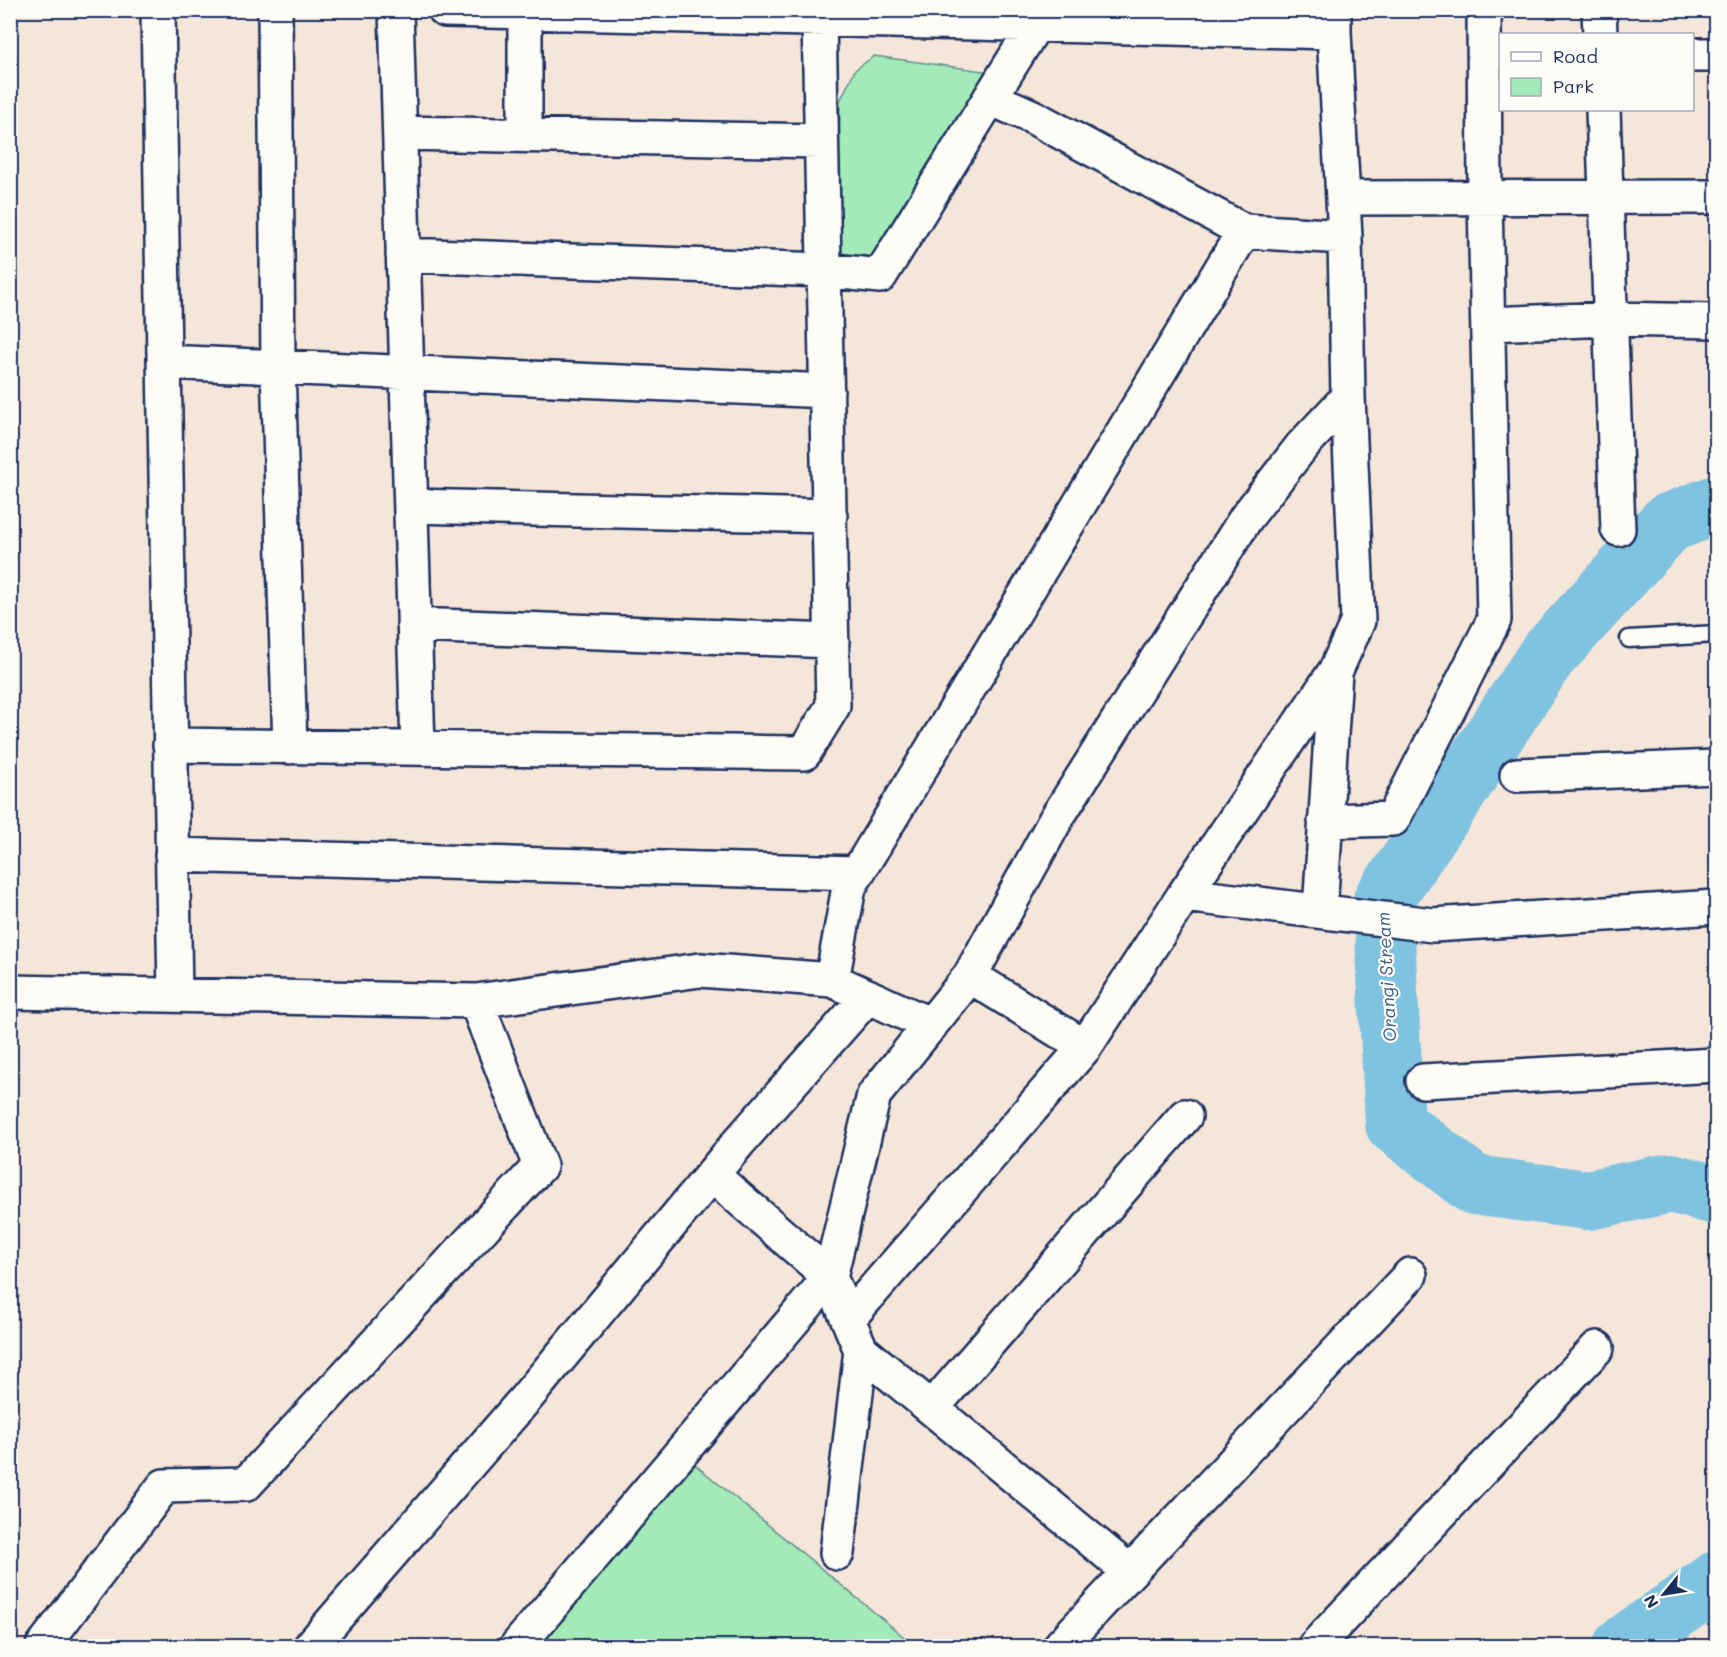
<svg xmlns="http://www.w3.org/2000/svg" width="1727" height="1657" viewBox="0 0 1727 1657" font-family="Mali,sans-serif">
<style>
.green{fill:#a2ebb9;stroke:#5e8d8c;stroke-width:1.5}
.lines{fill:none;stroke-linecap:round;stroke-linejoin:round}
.river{stroke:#7fc3e0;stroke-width:60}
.lane-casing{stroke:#1b2f5e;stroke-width:21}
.street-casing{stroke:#1b2f5e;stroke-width:38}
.lane{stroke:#fdfcf7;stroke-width:16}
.street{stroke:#fdfcf7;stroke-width:33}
.labels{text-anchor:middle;stroke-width:4.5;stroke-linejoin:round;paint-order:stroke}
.water-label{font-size:18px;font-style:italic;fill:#395b85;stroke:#fdfcf7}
</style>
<rect width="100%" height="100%" fill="#f6e6da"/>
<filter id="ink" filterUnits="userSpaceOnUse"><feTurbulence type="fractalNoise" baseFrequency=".0167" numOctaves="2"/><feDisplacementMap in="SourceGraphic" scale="12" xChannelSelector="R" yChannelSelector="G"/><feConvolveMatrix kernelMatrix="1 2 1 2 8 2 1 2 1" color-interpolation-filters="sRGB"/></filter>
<g filter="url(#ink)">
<path class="green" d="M874,56L991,72L875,259L837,255L840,101L855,70Z
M686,1457L915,1646H527Z"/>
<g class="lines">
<path class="river" d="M1716,505L1668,523L1547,656L1447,807L1383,900L1395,1124L1474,1185L1588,1200L1671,1183L1716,1195
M1623,1646L1716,1581"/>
<defs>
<path id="lane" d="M1629,639L1716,634"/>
<path id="street" d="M158,10L175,995
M275,10L278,367L290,747
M396,10L418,748
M445,10L1334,32
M525,10V135
M1599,10L1600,34
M1692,55H1716
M990,98L1033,117L1244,231
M1603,110L1618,529
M400,133L821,141
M1343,198L1716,197
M403,255L824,270L880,276L1036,24V10
M1488,324L1611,319L1716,321
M164,362L827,391
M411,506L830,516
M414,625L832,641
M170,745L804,753L833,706L819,19
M1517,775L1716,767
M1325,821L1393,819L1494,620L1485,198L1484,10
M172,855L858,873
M1184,895L1334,673
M1320,911L1335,672L1358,621L1348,397
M970,976L1085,1047L1184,895L1433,925L1716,907
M832,980L849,887L1244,231L1345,237
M10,992L476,1001L700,970L832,980L931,1025
M1423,1081L1716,1065
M712,1175L830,1277L861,1350L1130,1572
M848,1319L1085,1047
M932,1408L1185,1116
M837,1553L861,1350
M43,1646L164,1486L246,1484L540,1166L476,1001
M311,1646L527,1397L739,1142L868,996
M517,1646L830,1277L874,1095L970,976L1056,819L1246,518L1302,446L1348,397L1345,237L1334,32V10
M1062,1646L1061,1645L1410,1275
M1315,1646L1597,1348"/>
</defs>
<use href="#lane" class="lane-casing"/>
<use href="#street" class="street-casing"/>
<use href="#lane" class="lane"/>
<use href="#street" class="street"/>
</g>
</g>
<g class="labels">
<g class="water-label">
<text transform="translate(1387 977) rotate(-93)" y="6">Orangi Stream</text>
</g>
</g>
<rect width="1727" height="1657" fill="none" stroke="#fdfcf7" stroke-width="36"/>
<rect x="18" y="18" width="1691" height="1621" fill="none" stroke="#1b2f5e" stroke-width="2" filter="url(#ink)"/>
<rect x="1499" y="33" width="195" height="78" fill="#fdfcf7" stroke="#a3aaba" stroke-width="1.5"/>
<rect x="1511" y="52" width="30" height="9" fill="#fdfcf7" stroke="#a3aaba" stroke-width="1.5"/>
<text x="1553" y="63" font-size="18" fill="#1b2f5e">Road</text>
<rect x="1511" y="78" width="30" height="18" fill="#a2ebb9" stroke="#a3aaba" stroke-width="1.5"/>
<text x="1553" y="93" font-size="18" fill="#1b2f5e">Park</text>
<g transform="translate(1664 1594) rotate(240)" stroke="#fdfcf7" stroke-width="4.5" paint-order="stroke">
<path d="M0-4.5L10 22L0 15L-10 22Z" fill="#1b2f5e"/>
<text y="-9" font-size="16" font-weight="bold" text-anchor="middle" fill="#1b2f5e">N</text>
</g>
</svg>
